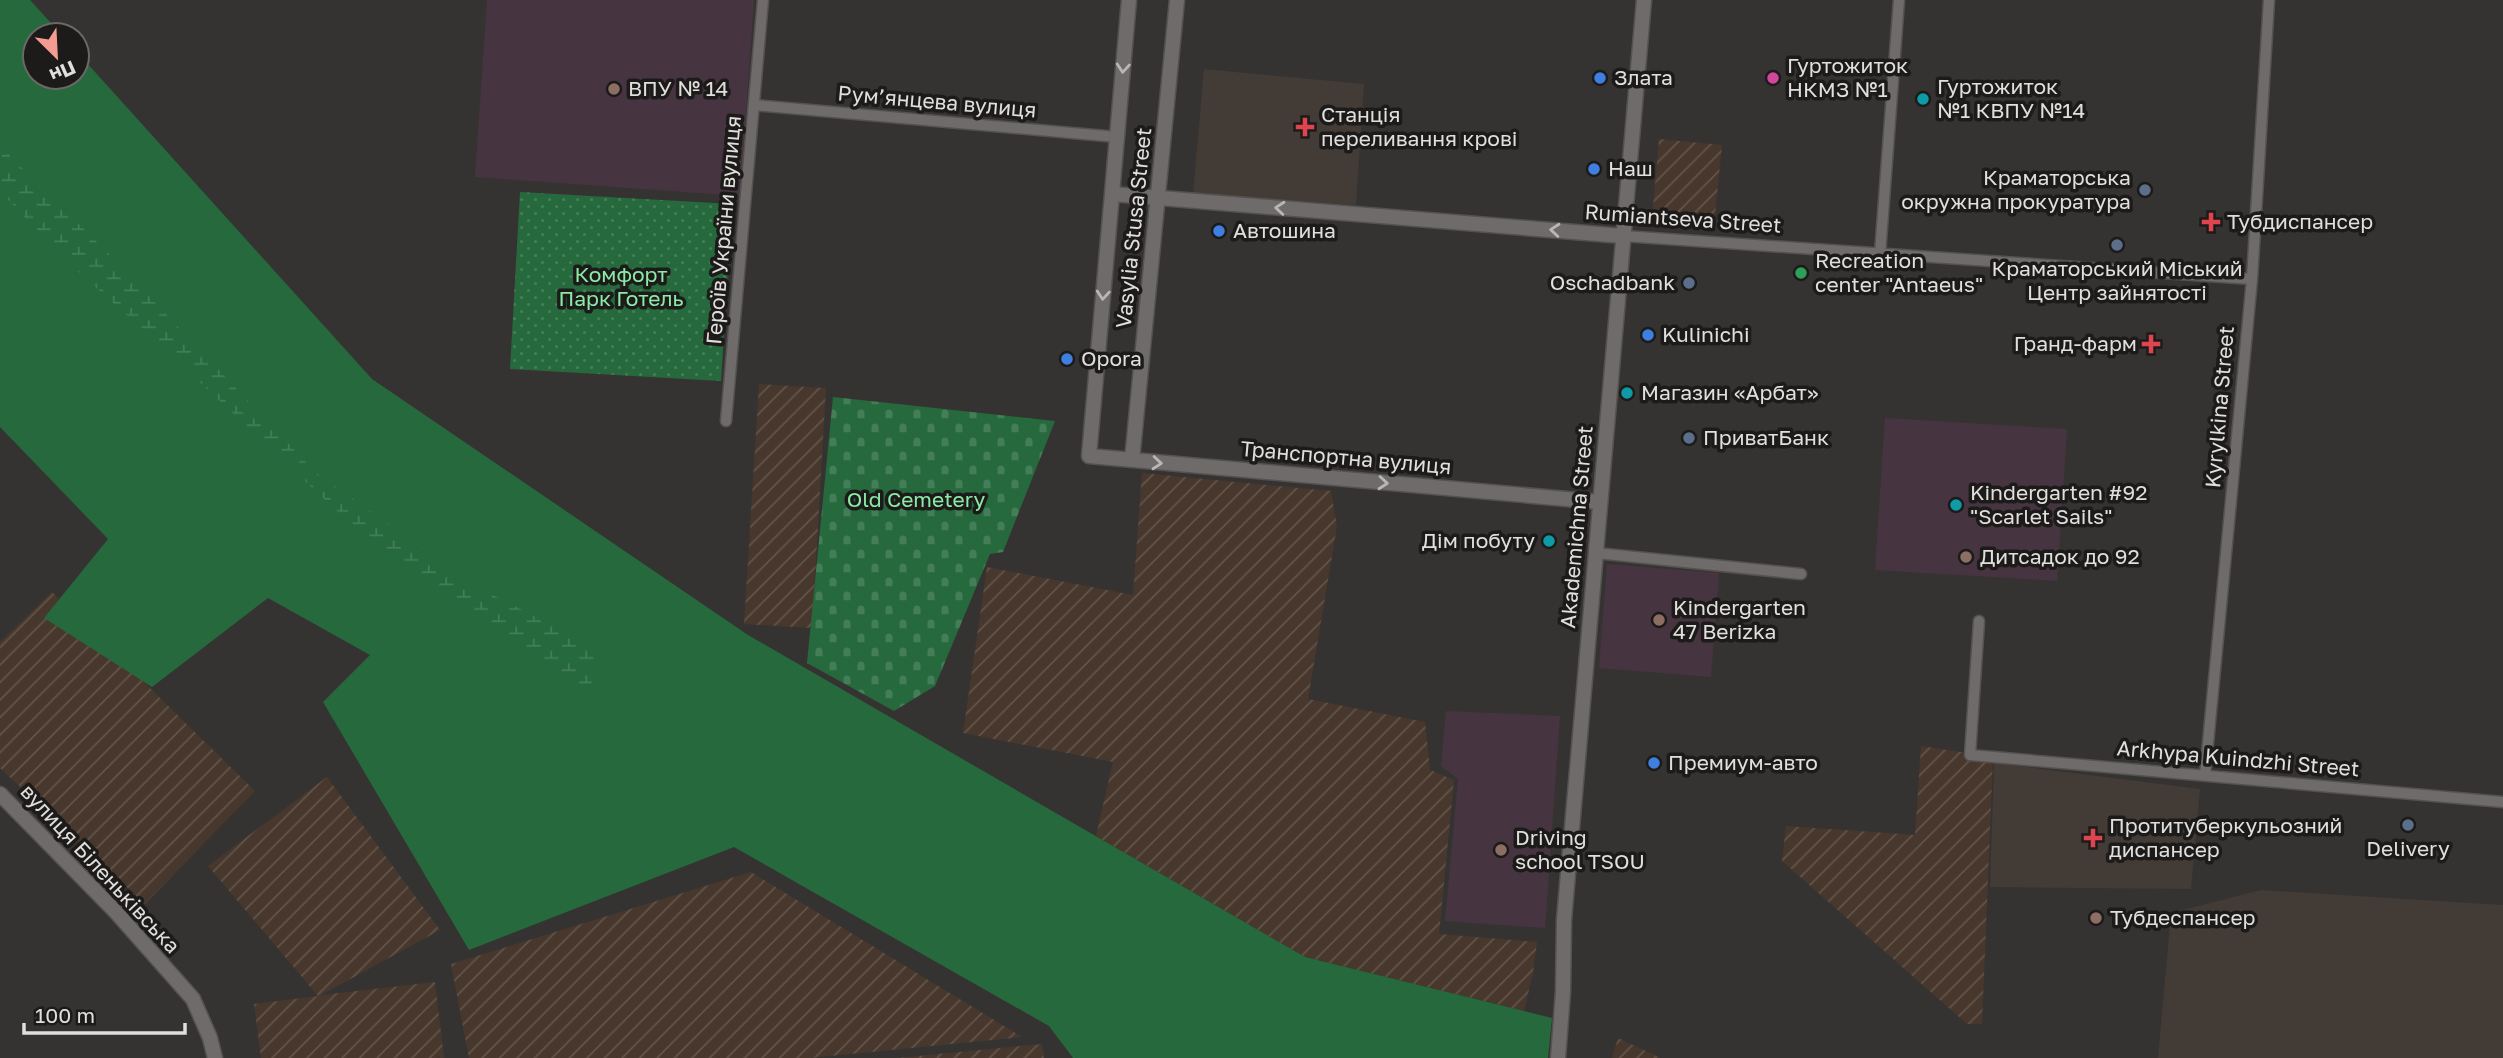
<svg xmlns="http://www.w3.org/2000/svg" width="2503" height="1058" viewBox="0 0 2503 1058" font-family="'Golos Text',sans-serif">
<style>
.built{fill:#433b36}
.industrial{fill:url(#industrial-furrows)}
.education{fill:#463541}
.grass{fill:#25693c}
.wetland{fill:url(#wetland-marsh)}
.cemetery{fill:url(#cemetery-stones)}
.park{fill:url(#park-dots)}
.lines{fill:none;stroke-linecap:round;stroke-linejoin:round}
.minor-casing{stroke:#545250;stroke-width:13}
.tertiary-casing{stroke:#545250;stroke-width:17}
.minor{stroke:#6e6b6a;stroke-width:10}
.tertiary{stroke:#6e6b6a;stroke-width:14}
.oneway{stroke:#b9b6b5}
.shop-dot{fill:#3f7fe0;stroke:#1c1b1a;stroke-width:2.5}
.hotel-dot{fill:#d1479c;stroke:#1c1b1a;stroke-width:2.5}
.education-dot{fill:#8d6e63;stroke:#1c1b1a;stroke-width:2.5}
.culture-dot{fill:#0f9aa8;stroke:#1c1b1a;stroke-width:2.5}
.health-dot{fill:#e0444e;stroke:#1c1b1a;stroke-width:2.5}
.service-dot{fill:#5c6f8a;stroke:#1c1b1a;stroke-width:2.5}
.leisure-dot{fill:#2e9e5b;stroke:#1c1b1a;stroke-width:2.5}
.labels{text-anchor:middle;stroke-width:7;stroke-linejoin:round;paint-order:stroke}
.poi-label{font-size:21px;fill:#e1dfde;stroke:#1c1b1a;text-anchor:start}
.street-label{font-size:21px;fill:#e1dfde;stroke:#1c1b1a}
.park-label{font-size:21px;fill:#8beaa5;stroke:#1c1b1a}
</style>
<defs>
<pattern id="industrial-furrows" width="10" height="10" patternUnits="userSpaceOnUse" patternTransform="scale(1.75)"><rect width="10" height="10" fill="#48372c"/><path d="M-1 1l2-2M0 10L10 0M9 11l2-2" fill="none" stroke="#62544a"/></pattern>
<pattern id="wetland-marsh" width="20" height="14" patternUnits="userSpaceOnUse" patternTransform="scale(1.75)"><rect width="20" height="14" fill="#25693c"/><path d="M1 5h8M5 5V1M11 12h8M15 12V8" fill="none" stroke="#447e58"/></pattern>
<pattern id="cemetery-stones" width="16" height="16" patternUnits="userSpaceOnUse" patternTransform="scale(1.75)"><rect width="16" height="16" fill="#25693c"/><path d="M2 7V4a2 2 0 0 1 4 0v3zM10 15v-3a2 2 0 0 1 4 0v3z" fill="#447e58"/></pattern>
<pattern id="park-dots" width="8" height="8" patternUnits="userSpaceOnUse" patternTransform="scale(1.75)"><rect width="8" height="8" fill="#25693c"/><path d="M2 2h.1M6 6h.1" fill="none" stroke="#447e58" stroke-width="1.8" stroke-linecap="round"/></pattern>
</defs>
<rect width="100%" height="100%" fill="#353331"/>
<path class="built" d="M1204,69L1364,84L1356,205L1193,194Z
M1994,763L2200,789L2191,889L1990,887Z
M2261,890L2503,905V1058H2158L2171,913Z"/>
<path class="industrial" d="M1659,139L1722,145L1714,225L1652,219Z
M759,384L826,388L812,628L744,624Z
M1142,473L1331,491L1337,526L1308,699L1425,722L1430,770L1454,780L1439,934L1537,942L1533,973L1524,1011L1305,957L1096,836L1113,762L963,733L987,567L1133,595Z
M52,592L255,791L145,904L0,768V642Z
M1921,746L1993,757L1982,1024H1967L1782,861L1786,826L1915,835Z
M327,777L440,930L321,995L435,982L444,1058H261L254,1004L318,996L208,866Z
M751,872L1022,1037L810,1058H469L451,964Z
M1618,1038L1661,1058H1612Z
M1042,1044L1044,1058H897Z"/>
<path class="education" d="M487,0H754L740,196L475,177Z
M1885,418L2067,429L2057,581L1875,570Z
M1607,564L1719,573L1711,677L1599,668Z
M1446,711L1560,716L1545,928L1445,921L1458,779L1441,766Z"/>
<path class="grass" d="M0,0H30L62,35H35V77H77V52L372,379L748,635L1305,957L1552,1018L1548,1058H1073L1049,1026L734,847L469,950L323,702L370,655L268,598L152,687L44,618L108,539L0,427Z"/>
<path class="wetland" d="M0,146L114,259L315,472L477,587L595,647L590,699L340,514L172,356L63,258L0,191Z"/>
<path class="cemetery" d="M833,397L1055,421L1003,552L990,554L935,686L894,711L807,663Z"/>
<path class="park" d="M520,192L732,204L721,381L510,369Z"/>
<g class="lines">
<defs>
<path id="minor" d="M754,105L1117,137
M1623,236L2252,279
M1880,254L1899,0
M726,421L763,0
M1596,553L1801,574
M1979,621L1970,755L2503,802
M2205,775L2252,279L2269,0"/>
<path id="tertiary" d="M1129,0L1089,456L1600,502
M1112,194L1623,236
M1132,460L1177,0
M0,794L116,912L193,999L210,1038L215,1058
M1558,1058L1563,992L1564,920L1644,0"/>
</defs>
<use href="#minor" class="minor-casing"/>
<use href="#tertiary" class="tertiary-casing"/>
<use href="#minor" class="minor"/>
<use href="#tertiary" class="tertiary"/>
</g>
<defs><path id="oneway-chevron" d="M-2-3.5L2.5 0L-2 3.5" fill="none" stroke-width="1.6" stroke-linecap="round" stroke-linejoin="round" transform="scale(1.75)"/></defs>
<g class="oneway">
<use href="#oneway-chevron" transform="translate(1123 68) rotate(95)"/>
<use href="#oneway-chevron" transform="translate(1280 208) rotate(-175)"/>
<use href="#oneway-chevron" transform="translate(1555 230) rotate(-175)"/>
<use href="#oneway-chevron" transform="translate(1103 295) rotate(95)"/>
<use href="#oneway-chevron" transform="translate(1157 463) rotate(5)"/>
<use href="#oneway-chevron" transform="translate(1383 483) rotate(5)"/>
</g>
<g class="shop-dot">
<circle cx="1600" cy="78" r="7"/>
<circle cx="1594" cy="169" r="7"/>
<circle cx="1219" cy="231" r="7"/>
<circle cx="1648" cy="335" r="7"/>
<circle cx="1067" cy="359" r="7"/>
<circle cx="1654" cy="763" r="7"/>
</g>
<circle class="hotel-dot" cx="1773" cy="78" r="7"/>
<g class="education-dot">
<circle cx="614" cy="89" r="7"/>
<circle cx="1966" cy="557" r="7"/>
<circle cx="1659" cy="620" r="7"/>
<circle cx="1501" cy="850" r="7"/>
<circle cx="2096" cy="918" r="7"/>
</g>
<g class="culture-dot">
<circle cx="1923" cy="99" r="7"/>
<circle cx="1627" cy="393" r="7"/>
<circle cx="1956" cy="505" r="7"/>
<circle cx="1549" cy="541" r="7"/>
</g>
<g class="health-dot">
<path d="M1301.5 116.5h7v7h7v7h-7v7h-7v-7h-7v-7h7z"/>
<path d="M2207.5 211.5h7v7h7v7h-7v7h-7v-7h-7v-7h7z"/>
<path d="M2147.5 333.5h7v7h7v7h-7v7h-7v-7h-7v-7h7z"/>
<path d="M2089.5 827.5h7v7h7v7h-7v7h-7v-7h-7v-7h7z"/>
</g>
<g class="service-dot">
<circle cx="2145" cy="190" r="7"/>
<circle cx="2117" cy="245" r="7"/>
<circle cx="1689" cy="283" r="7"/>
<circle cx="1689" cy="438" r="7"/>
<circle cx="2408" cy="825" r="7"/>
</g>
<circle class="leisure-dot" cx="1801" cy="273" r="7"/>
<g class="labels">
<g class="poi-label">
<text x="1787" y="73">Гуртожиток<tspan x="1787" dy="24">НКМЗ №1</tspan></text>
<text x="1614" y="85">Злата</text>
<text x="1937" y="94">Гуртожиток<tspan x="1937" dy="24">№1 КВПУ №14</tspan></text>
<text x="628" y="96">ВПУ № 14</text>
<text x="1321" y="122">Станція<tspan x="1321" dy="24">переливання крові</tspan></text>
<text x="1608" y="176">Наш</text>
<text x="2131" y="185" text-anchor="end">Краматорська<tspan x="2131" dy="24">окружна прокуратура</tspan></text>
<text x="2227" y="229">Тубдиспансер</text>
<text x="1233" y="238">Автошина</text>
<text x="1815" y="268">Recreation<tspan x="1815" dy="24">center "Antaeus"</tspan></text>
<text x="2117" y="276" text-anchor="middle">Краматорський Міський<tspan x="2117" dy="24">Центр зайнятості</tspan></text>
<text x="1675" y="290" text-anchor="end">Oschadbank</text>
<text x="1662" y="342">Kulinichi</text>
<text x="2137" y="351" text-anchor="end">Гранд-фарм</text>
<text x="1081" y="366">Opora</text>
<text x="1641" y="400">Магазин «Арбат»</text>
<text x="1703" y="445">ПриватБанк</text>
<text x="1970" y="500">Kindergarten #92<tspan x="1970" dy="24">"Scarlet Sails"</tspan></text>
<text x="1535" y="548" text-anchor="end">Дім побуту</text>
<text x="1980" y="564">Дитсадок до 92</text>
<text x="1673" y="615">Kindergarten<tspan x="1673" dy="24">47 Berizka</tspan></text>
<text x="1668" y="770">Премиум-авто</text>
<text x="2109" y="833">Протитуберкульозний<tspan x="2109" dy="24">диспансер</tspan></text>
<text x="1515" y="845">Driving<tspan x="1515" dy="24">school TSOU</tspan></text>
<text x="2408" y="856" text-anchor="middle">Delivery</text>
<text x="2110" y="925">Тубдеспансер</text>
</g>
<g class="street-label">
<text transform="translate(937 102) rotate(5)" y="7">Рум’янцева вулиця</text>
<text transform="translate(1683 219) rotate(4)" y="7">Rumiantseva Street</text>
<text transform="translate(1134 228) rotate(-84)" y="7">Vasylia Stusa Street</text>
<text transform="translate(724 230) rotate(-85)" y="7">Героїв України вулиця</text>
<text transform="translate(2220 407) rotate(-85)" y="7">Kyrylkina Street</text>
<text transform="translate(1346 458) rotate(5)" y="7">Транспортна вулиця</text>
<text transform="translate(1577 527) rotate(-85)" y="7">Akademichna Street</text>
<text transform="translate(2238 759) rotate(5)" y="7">Arkhypa Kuindzhi Street</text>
<text transform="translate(100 869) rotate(47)" y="7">вулиця Біленьківська</text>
</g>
<g class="park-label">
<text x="621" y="282">Комфорт<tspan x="621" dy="24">Парк Готель</tspan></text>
<text x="916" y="507">Old Cemetery</text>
</g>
</g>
<g transform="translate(56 56) rotate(156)"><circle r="33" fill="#1c1b1a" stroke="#6b6968" stroke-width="2"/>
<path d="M0-5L12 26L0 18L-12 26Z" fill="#f59c92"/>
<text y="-10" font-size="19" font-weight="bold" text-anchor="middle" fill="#e1dfde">Пн</text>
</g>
<path d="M24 1023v10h161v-10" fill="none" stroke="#e1dfde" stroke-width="3.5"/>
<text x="35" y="1023" font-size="21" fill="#e1dfde" stroke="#1c1b1a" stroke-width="5" paint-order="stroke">100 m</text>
</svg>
